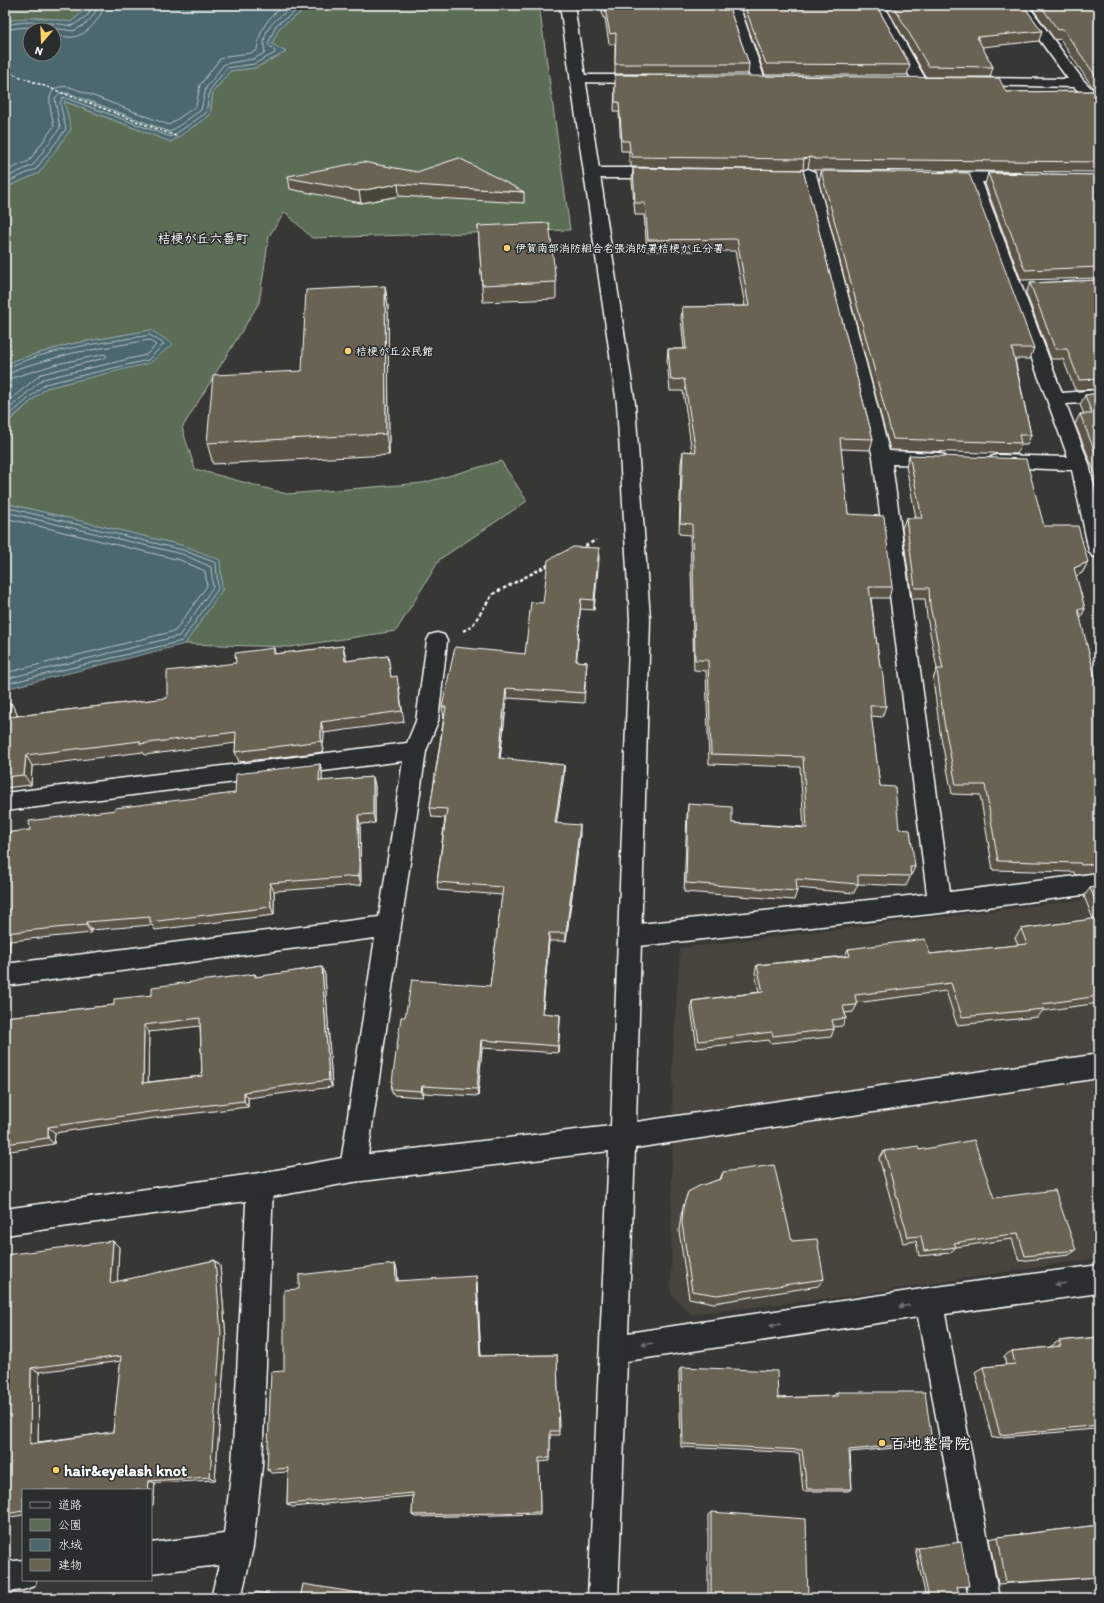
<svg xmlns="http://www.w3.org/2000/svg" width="1104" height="1603" viewBox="0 0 1104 1603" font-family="Itim,'Klee One',sans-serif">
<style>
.built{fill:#46453e}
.green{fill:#5c6d56;stroke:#aeb6aa}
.water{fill:#4b686e;stroke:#93a4a8;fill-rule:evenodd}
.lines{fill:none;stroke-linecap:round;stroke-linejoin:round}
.shore{stroke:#b7c3c5;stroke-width:1}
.minor-casing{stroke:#fff;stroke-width:3}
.tertiary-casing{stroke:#fff;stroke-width:3}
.path-far1{stroke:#fff;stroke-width:1.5;stroke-dasharray:3 2;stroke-linecap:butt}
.path{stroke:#fff;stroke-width:2.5;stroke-dasharray:3.5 2.5;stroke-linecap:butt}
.minor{fill:#2a2d2e;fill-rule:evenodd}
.tertiary{fill:#2a2d2e;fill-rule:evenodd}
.wall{fill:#5b5547;stroke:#fff;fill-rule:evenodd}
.shaded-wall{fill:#4a4539;stroke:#fff}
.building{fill:#6a6352;stroke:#fff;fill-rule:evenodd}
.oneway{fill:#6a6c6d}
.poi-dot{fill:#ffd166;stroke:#2a2d2e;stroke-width:1.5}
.labels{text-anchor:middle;stroke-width:3;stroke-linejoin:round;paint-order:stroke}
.far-poi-label{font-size:11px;font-weight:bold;fill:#fff;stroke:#2a2d2e;text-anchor:start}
.far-quarter-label{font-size:13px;font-weight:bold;fill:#fff;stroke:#2a2d2e}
.near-poi-label{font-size:16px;font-weight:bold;fill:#fff;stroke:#2a2d2e;text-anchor:start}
</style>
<rect width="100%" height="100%" fill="#373835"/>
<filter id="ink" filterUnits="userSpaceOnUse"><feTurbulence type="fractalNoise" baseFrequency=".025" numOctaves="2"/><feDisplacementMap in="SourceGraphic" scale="8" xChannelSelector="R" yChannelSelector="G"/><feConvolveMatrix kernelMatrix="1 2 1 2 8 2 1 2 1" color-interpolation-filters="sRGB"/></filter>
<g filter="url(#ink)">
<path class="built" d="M1099,898V1258L843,1297L691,1314L671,1294L673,1051L680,948Z"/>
<path class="green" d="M5,5H90L71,22C47,18 29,15 5,22Z
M304,5H539L570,230L312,238L285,212L269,236L259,303L182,428L195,469L287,494L423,483L501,461L527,501L440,559L396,631L290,647L185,644L222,590L220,561L185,546L5,503V425L46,388L86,378L151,330L71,344L15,360L5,366V188L39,173L63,101L171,142L210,115L213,92L230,71L255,68L286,52L272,44L279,28L303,11Z"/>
<path class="water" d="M90,5H304L303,11L279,28L272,44L286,52L255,68L230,71L213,92L210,115L171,142L64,101L71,129L39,173L5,188V22C29,15 47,18 71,22ZM30,30H54V54H30Z
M151,330L173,344L150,363L46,388L5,424V366L15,360L71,344Z
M5,503L185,546L220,560L222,590L185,644L5,689Z"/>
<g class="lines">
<path class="shore" d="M5,25C28,20 49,22 72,26L88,15L93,5
M5,30C29,25 49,27 73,31C84,26 95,18 98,5
M54,34C60,35 66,38 73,37C87,35 101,19 104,5
M5,171L29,161L54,126C51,110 41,83 70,87L169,125L196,106L200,85L219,60L226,56L251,53L257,50C259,29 268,17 285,5
M5,178L33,165L60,128L55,99C58,93 61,93 68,93L170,132L201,110L206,88L224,64L253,59L265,53C260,27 277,19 295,5
M5,183L36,169L66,129L60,103L63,97L171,137L206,113L210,90L227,68L254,64L275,53V51L268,44L276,25L299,9L300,5
M5,369C47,348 104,343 150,335L164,344L148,360L45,384L5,419
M5,374H10L19,368L73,353L149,340L156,345L146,355L43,379L5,412
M5,380L57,364L105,354L107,356L105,358L41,374L5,404
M5,507L183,550L216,563L218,589L182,641L5,684
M5,512L182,554L211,567L213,587L179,636L5,679
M5,518L180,560L205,571L207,586L175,631L5,673"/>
<defs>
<path id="minor" d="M725,5H739L765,80L763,83L758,84L753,83L751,80Z
M870,5H884L927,82L925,85L920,86L915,85L913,82Z
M1014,5H1028L1083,80L1093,90L1091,93C1083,95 1080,92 1074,87L966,85L964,82L966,79L971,78L1068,79Z
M577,75H644L649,76L651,79L649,82L644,83L572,82L570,79L572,76Z
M593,168H662L667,170L670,173L667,176L662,178H593L588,176L585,173L588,170Z
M808,169L813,171L816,174L889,451L938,453L944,455L947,459L944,463L938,465L892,464L950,892L1099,873V893L940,913L630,947L622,943L618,936L622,929L630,925L927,894L873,457L800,174L803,171Z
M942,172L1018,173L1023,175L1026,178L1023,181L1018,183L982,182L1062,393L1099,390V402L1066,404L1089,464L1099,508V558L1092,556L1089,551L1072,470L997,467L991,465L988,461L991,457L997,455L1068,457L967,182L937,180L934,177L937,174Z
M437,633L444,635L447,641L438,721L426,751L366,1169L362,1178L353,1182L344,1178L340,1169L375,938L5,986V964L379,917L403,761L5,811V793L407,743L416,721L427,641L430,635Z
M260,1173L269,1177L273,1186L262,1466L253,1547L241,1598H211L219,1565L151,1573V1543L224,1534L232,1466L247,1186L251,1177Z
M1099,1265V1293L945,1314L999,1598H969L918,1317L614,1363L604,1359L600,1349L604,1339L614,1335L929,1288Z
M23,1560V1580H36L34,1586L23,1590L5,1592V1562Z"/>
<path id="tertiary" d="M560,5H574L635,404L650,619L636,1122L1099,1054V1078L635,1148L618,1598H588L609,1151L353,1182L260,1199L5,1235V1209L260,1173L353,1156L611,1126L630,619L617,404Z"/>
</defs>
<use href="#minor" class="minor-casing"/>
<use href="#tertiary" class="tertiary-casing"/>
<path class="path-far1" d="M5,71L178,137"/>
<path class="path" d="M580,549L596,540
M463,631L472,626L493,594L550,564"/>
<use href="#minor" class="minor"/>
<use href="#tertiary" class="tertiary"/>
</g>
<path class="wall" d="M601,5H728L749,64L748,74H615V44H609L605,18H603Z
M740,5H876L910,65L907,75H765Z
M885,5H1023L1042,31L1039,41L982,47L993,67L990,77H926Z
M1030,5H1099V172L814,170L808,168L803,170L631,167V162H629V151H621L619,112H614L615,85L1006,92L1095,91L1060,39L1055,40Z
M633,168L803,170L873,439L870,450L841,449L848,514L892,587L889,598H871L880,667L886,706L882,717L871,716L880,786L915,867L906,886L858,884L854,893L796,888L797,891L794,900L684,892L687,814L688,804L732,823L804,827L800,767L709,764L706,671L694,670L690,535L679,534L681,463L683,451L692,452L683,391H670L667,361L668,349H684L681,318L682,307L745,306L735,251H647L644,215H635L632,180Z
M821,171L1034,348L1030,359H1015L1031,435L1027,445H1021L1017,454L890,450L819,182Z
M988,173L1099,175V278L1021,280L985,184Z
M288,176L524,192V203L399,196L361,203L290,189Z
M478,226L556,282V299L483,302Z
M1099,280V389L1075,390L1063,359H1051L1026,293L1030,283Z
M385,286L388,307L389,455L213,464L207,443L302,371Z
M1099,393V483L1075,424L1080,414H1084L1080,405L1085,395Z
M909,455L1044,526L1088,562L1082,573L1076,576L1085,609L1080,619L1098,689H1099V872L1075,875L1074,872L993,870L980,795L952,794L940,732L933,679L937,669L927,617L925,599H912L902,528L906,518H916L906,466Z
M599,548L594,610L580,609L576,661L587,662L584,703L507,698L500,759L564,765V774L556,823L580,834L566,941H549L542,1013L560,1015L558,1053L482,1048L478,1096L423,1093V1097L393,1095L391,1089L405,1017L490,986L502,895L438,890L437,882L445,818L432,817L430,808L444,716V717L442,707L525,654L543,603Z
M343,646L346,661L388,656L391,677L399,687L404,722L324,733L323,752L239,762L235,752L236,743L145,755L143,752L32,766L31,785L5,788V704L11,703L17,714V716L167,698L236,663L274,648L275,654Z
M320,764L322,773V781L373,777L375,786V823L360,824L361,885L274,891V915L155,930L152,925L91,930V933L10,941L8,962L5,963V833L30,830L115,810L235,793Z
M1099,886V1003L1042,1011L1038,1017L957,1025L946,991L856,1003L857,1005L853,1012L845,1013L846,1018L842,1026L833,1027L834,1029L831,1037L770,1043L769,1040L697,1048L691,1009L692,1001L759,992L755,973L757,965L845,956L848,949L930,954L1018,945L1015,938L1021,929L1093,919L1084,896L1090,888Z
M322,967L325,975L332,1087L248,1098V1107L154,1118L55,1133L54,1144L5,1152V1017L114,1005L152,995L255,974L257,977ZM200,1026L202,1076L148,1082L149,1032Z
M919,1150L994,1198L1076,1250L1069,1255L1019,1261L1012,1239L956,1247L950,1253L919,1256L916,1241L903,1243L879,1158L884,1151Z
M723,1172L792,1241L824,1279L818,1286L714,1303L689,1298L679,1231L681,1215L688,1192L720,1179Z
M119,1247L117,1282L215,1260L220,1266L226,1338L215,1480L155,1483L153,1505H151V1490H23V1515L5,1518V1255ZM121,1361L113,1432L38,1442L39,1372Z
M395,1264L397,1270L398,1281L477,1282L481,1356L557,1355L559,1435H550V1461L539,1462L540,1514L415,1517L412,1515L413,1496L292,1507L287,1504L288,1472L272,1473L267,1470L299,1289Z
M1099,1337V1427L1095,1429L992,1438L975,1372L983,1367L1006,1365L1004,1356L1012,1351L1051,1347V1346L1059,1341Z
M681,1367L778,1398L833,1396L837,1392L932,1442L927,1445L850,1452L852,1489L848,1491H803L799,1453L681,1447L679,1371Z
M711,1512L808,1598H708V1515Z
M1099,1525V1577L998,1584L989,1539L998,1537Z
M915,1548H918L957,1587L959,1594L926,1598Z"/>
<path class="shaded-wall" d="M810,157L808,168L803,170L804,159Z
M398,184L399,196L361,203L359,191Z
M385,286L388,307L389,455L386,434Z
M599,548V559L594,610V600Z
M1088,562L1082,573L1069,579L1074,568Z
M581,599L580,609L576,671V661Z
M343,646L346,657L347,672L345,661Z
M506,688L507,698L499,768V758Z
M11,703L17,714L16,728L9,717Z
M321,722L324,733L323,752L321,741Z
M26,755L32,766L31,785L24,775Z
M320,764L322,773V790L319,781Z
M564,765V774L555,832V823Z
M373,777L375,786V823L373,814Z
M358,815L360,824L361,885L359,876Z
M580,825V834L566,941V933Z
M270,883L274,891V915L271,907Z
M86,922L91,930V933L86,925Z
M549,933V941L542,1021V1013Z
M5,934L10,941L8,962L5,963Z
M322,967L325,975L332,1087L329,1080Z
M560,1015V1022L558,1053V1046Z
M144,1025L149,1032L148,1090L143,1083Z
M481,1040L482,1048L478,1096L477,1089Z
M422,1086L423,1093V1097L421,1091Z
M244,1092L248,1098V1107L244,1101Z
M48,1127L55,1133L54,1144L48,1138Z
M113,1241L119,1247L117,1289L110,1283Z
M215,1260L220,1266L226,1338L215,1480L210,1477Z
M395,1264L397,1270L398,1287L396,1281Z
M476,1276L477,1282L481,1360L480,1356Z
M31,1368L39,1372L38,1447L30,1444Z
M149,1481L155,1483L153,1505H151V1490H148Z"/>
<path class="building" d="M603,5H728L749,64H615L616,33L610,34L605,8H604Z
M744,5H876L910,65L766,64Z
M893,5H1023L1042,31L977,37L993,67L928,66Z
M1040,5H1099V81L1063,29L1058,30Z
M615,75L999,78L1006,92L1099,91V162L816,159L810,157L804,159L632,157L631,152H630L629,141H622L619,102H615Z
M459,158L524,192L398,184L359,191L288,178V176L363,162L417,172Z
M633,168L803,170L873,439L840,438L848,514L884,516L892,587H869L880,667H882L886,706H870L880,786L895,787L899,829L910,830L915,867H910L911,876L858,875V884L796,879L797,891L686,883L688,804L732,807V823L807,828L803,757L711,754L708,660H695L692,524L680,523L683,451L696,452L684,379L671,380L668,349H686L682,307L749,306L737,239L648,240L645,203H635Z
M821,171L969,173L1034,348H1012L1031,435H1019L1021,443L893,439Z
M988,173L1099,175V267L1025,270Z
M549,223L556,282L482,285L478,226Z
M1099,280V379L1079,380L1067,349H1055L1030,283Z
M385,286L386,434L207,443L213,375L302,371L306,290Z
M1099,393V462L1080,414H1092L1085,395Z
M909,455L1026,459L1044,526H1078L1088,562L1074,568L1085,609H1078L1098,689H1099V864L1081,865L1080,863L998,861L985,785H956L944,722L937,669H943L930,606L929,588H915L906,518H922Z
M573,547L599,548L594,600L581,599L576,661L587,662L584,693L506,688L499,758L564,765L555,823L580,825L566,933H549L542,1013L560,1015L558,1046L481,1040L477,1089L422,1086L421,1091L391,1089L401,1017H405L412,980L490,986L503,887L437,882L447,809L430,808L446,707H442L455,647L525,654L531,602L543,603L548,560Z
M343,646L345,661L388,656L391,677L397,676L402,711L321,722V741L235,752L236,732L140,744V741L26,755L24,775L5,777V704L11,703L9,717L167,698V671L236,663L235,653L274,648V654Z
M320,764L319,781L373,777V814L358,815L359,876L270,883L271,907L150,922V917L86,922V925L5,933V833L30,830L29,821L115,810V808L235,793L236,774Z
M1099,886V909L1090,888Z
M1099,918V996L1043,1004L1044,1009L962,1017L951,983L855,995L857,1005L843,1006L846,1018L832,1020L834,1029L773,1036L772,1032L699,1041L692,1001L763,992L757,965L850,956L848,949L925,939L930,954L1027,944L1021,929Z
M322,967L329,1080L244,1092V1101L150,1112L48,1127V1138L5,1144V1017L114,1005V999L152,995V987L255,974V977ZM200,1018L202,1076L143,1083L144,1025Z
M974,1140L994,1198L1055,1190L1076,1250L1025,1256L1018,1233L954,1243L956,1247L924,1251L921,1236L908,1237L884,1151L918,1146L919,1150Z
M774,1165L792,1241L817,1239L824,1279L717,1295L692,1291L682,1223L683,1207L688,1192L699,1186L721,1179L723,1172Z
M113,1241L110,1283L215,1260L221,1333L210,1477L149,1481L148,1490H23V1511L5,1514V1255ZM121,1356L113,1432L30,1444L31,1368Z
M395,1264L396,1281L476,1276L480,1356L557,1355L559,1431H550V1458H539L540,1512L412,1515L413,1493L287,1504L288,1468L267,1470L271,1372L284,1371V1290L299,1289V1275Z
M1099,1337V1425L1000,1435L983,1367L1015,1364L1012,1351L1061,1346L1059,1341Z
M681,1367L777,1371L778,1398L837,1396V1392H925L932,1442L849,1450L852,1489H807L802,1450L683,1444Z
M711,1512L806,1519L808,1598H711Z
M1099,1525V1577L1006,1583L998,1537Z
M961,1542L969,1586L957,1587L959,1594L929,1598L918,1548Z
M303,1584L390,1598H300Z
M256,1592L293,1598H254Z"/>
<defs><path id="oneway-solid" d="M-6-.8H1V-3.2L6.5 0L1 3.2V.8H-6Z"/></defs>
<g class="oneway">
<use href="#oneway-solid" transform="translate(1060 1284) rotate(172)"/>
<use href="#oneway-solid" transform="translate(904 1306) rotate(172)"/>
<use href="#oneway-solid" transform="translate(775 1325) rotate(172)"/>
<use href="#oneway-solid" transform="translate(647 1344) rotate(172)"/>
</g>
</g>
<g class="poi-dot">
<circle cx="507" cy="248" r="4"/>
<circle cx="348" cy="351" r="4"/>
<circle cx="882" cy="1443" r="4"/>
<circle cx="56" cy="1470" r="4"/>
</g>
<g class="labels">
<g class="far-poi-label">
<text x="515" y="252">伊賀南部消防組合名張消防署桔梗が丘分署</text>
<text x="356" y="355">桔梗が丘公民館</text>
</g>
<g class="far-quarter-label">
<text x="203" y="243">桔梗が丘六番町</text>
</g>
<g class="near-poi-label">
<text x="890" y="1449">百地整骨院</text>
<text x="64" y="1476">hair&amp;eyelash knot</text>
</g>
</g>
<rect width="1104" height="1603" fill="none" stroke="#2a2d2e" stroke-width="20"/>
<rect x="10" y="10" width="1084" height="1583" fill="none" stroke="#fff" stroke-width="1.5" filter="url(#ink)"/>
<rect x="22" y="1489" width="130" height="92" fill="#2a2d2e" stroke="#7f8182"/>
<rect x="30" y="1502" width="20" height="6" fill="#2a2d2e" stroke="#7f8182"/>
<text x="58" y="1509" font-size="12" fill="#ffffff">道路</text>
<rect x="30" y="1519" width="20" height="12" fill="#5c6d56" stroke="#7f8182"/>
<text x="58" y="1529" font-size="12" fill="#ffffff">公園</text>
<rect x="30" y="1539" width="20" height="12" fill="#4b686e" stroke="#7f8182"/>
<text x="58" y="1549" font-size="12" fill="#ffffff">水域</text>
<rect x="30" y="1559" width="20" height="12" fill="#6a6352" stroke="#7f8182"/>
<text x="58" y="1569" font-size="12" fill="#ffffff">建物</text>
<g transform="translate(42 42) rotate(199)"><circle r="19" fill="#2a2d2e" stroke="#7f8182"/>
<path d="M0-3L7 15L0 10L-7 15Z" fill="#ffd166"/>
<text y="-6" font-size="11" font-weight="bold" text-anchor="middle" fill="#ffffff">N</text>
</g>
</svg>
